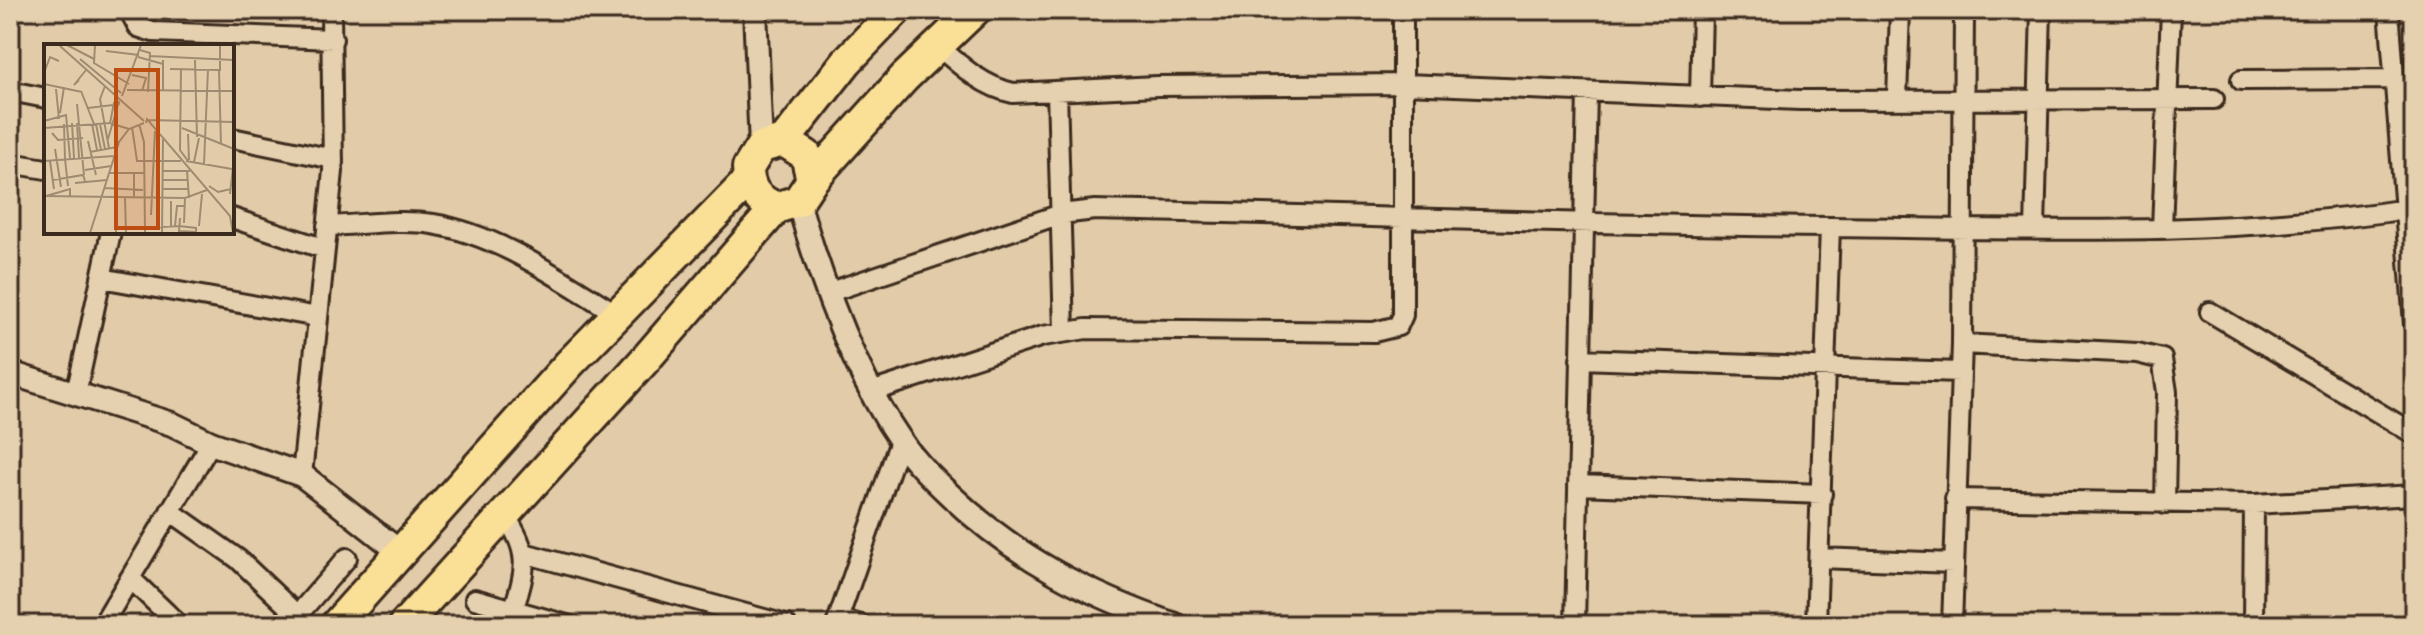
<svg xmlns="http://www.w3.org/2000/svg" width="2424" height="635" viewBox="0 0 2424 635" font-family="'Comic Neue',sans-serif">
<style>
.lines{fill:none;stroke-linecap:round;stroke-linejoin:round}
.minor-casing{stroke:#3b2a1e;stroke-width:24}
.tertiary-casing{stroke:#3b2a1e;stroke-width:28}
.trunk-casing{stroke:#3b2a1e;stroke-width:36}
.minor{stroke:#e5d0af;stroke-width:18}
.tertiary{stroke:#e5d0af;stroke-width:22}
.trunk{stroke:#fadf96;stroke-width:30}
.inset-road{fill:none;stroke:#9f8b71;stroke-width:2}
.view{fill:#bd4d10;fill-opacity:0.15;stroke:#bd4d10;stroke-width:4}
.inset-edge{fill:none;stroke:#3b2a1e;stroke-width:4}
</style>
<rect width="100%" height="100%" fill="#e2cba8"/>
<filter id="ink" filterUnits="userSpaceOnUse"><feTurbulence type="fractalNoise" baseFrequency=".0125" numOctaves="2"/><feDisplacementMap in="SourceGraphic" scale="16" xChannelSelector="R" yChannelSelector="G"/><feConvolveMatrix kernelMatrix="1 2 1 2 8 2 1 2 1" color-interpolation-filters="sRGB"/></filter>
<g filter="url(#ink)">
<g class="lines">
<defs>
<path id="minor" d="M129,10L138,27L153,32L333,39
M2389,10L2414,324
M937,45C961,66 982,86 1013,93L1157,86L1405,84L1800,100L2214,99
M2241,80L2393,79
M10,91L46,98
M1057,92L1064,331
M1700,97L1702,10
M1897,99L1900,10
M232,138L333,159
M10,163L46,169
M232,218L325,249
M327,226C362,225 398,219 433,224C500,235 559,279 617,314
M2162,228L2171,10
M2035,229L2041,10
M101,278L318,317
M827,293L1061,214L1095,210C1341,215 1586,225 1831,227C2024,229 2222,238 2414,208
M2210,312L2414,434
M1962,344L2137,353L2162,359L2167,392L2165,504
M1580,359L1960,372
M874,391L1043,336L1086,329L1374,332L1398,326L1403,315V10
M76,394L111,232
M302,475L333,171L331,10
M1578,485L1822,494
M1955,499L2254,504L2414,495
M170,511L238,559L297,615
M503,513C536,558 523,575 509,625
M524,553L786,625
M1819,558L1953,563
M130,578L179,625
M475,599L567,625
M839,619L861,625
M102,625L211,443
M289,625L347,558
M836,625L900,441
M1575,625L1587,92
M1816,625L1830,227
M1952,625L1962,344L1964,10
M2253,625L2254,504"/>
<path id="tertiary" d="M755,10L761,147
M798,201C821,281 853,372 901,441C914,461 933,479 950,495C1016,558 1089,595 1175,625
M10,373L172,424L211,443L302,475L400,552"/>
<path id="trunk" d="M784,141L847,61L896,10
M812,180L806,155L784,141L761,147L748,168C748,190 757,199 776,208L798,201L812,180L904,78L975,10
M336,625L569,364L748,181
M404,625L644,361L776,208"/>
</defs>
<use href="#minor" class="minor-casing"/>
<use href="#tertiary" class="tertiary-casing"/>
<use href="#trunk" class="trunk-casing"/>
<use href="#minor" class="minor"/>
<use href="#tertiary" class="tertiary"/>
<use href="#trunk" class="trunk"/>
</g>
</g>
<g transform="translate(44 44)">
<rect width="190" height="190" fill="#e2cba8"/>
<path class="inset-road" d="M23,1L50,15M51,1L50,19L85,40M16,2L100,77M96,6L106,9L104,48M62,7L95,11M105,12L190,16M94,13L119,20M36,15L77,49M151,16L153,93M126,25L175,26L177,101M137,25L136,106L144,117M176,27V1M0,29L6,13L15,17M88,31L102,34L98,47M35,36L30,41L42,26M0,40L38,48M61,42L56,55L65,104M12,45L15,75M83,46L190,47M37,47L50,80M119,47V16M78,52L97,1M33,60L40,131M44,64L69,61M16,69L20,43M104,76L190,78M0,77L22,71L26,114M28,79L30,114M33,79L35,114M66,79L70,59L76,60M102,79L103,75L186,172L189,189M20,80L21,115M48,80L53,106M52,80L57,106M56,80L61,105M95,80L100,98L101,189M88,83L93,117H137M0,84L66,79L85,85M138,84L190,105M8,89L14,96L39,94M144,90L145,116M64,95L75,57M44,97L52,131M11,105L17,143M46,108L73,103M21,115L24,142M0,117L70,112M6,117L10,145M142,117L188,125M150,118L155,94M160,120L164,25M41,126L67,122M118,127H146M143,127L145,154M65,129H100M9,136L39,131L41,137M118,136H144M31,139L63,136M165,142L174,148L187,145M60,144L99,146M118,145H144M189,149V175M186,150L190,114M0,152L141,154L163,146M2,152L26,145V152M81,154L82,189M90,154V129M107,171L111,87M136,174L135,187L152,188M140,179L141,154M127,182V157M131,182L133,162H141M155,182L158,150M82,185L135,182L152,184V189M46,189L75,98L85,85L100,79M72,189L73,154M118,189L119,95"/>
<path class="view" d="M72,26H114V184H72Z"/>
<rect width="190" height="190" class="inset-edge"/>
</g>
<rect width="2424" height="635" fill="none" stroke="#e5d0af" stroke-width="40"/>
<rect x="20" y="20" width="2384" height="595" fill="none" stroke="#3b2a1e" stroke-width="3" filter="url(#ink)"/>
</svg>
